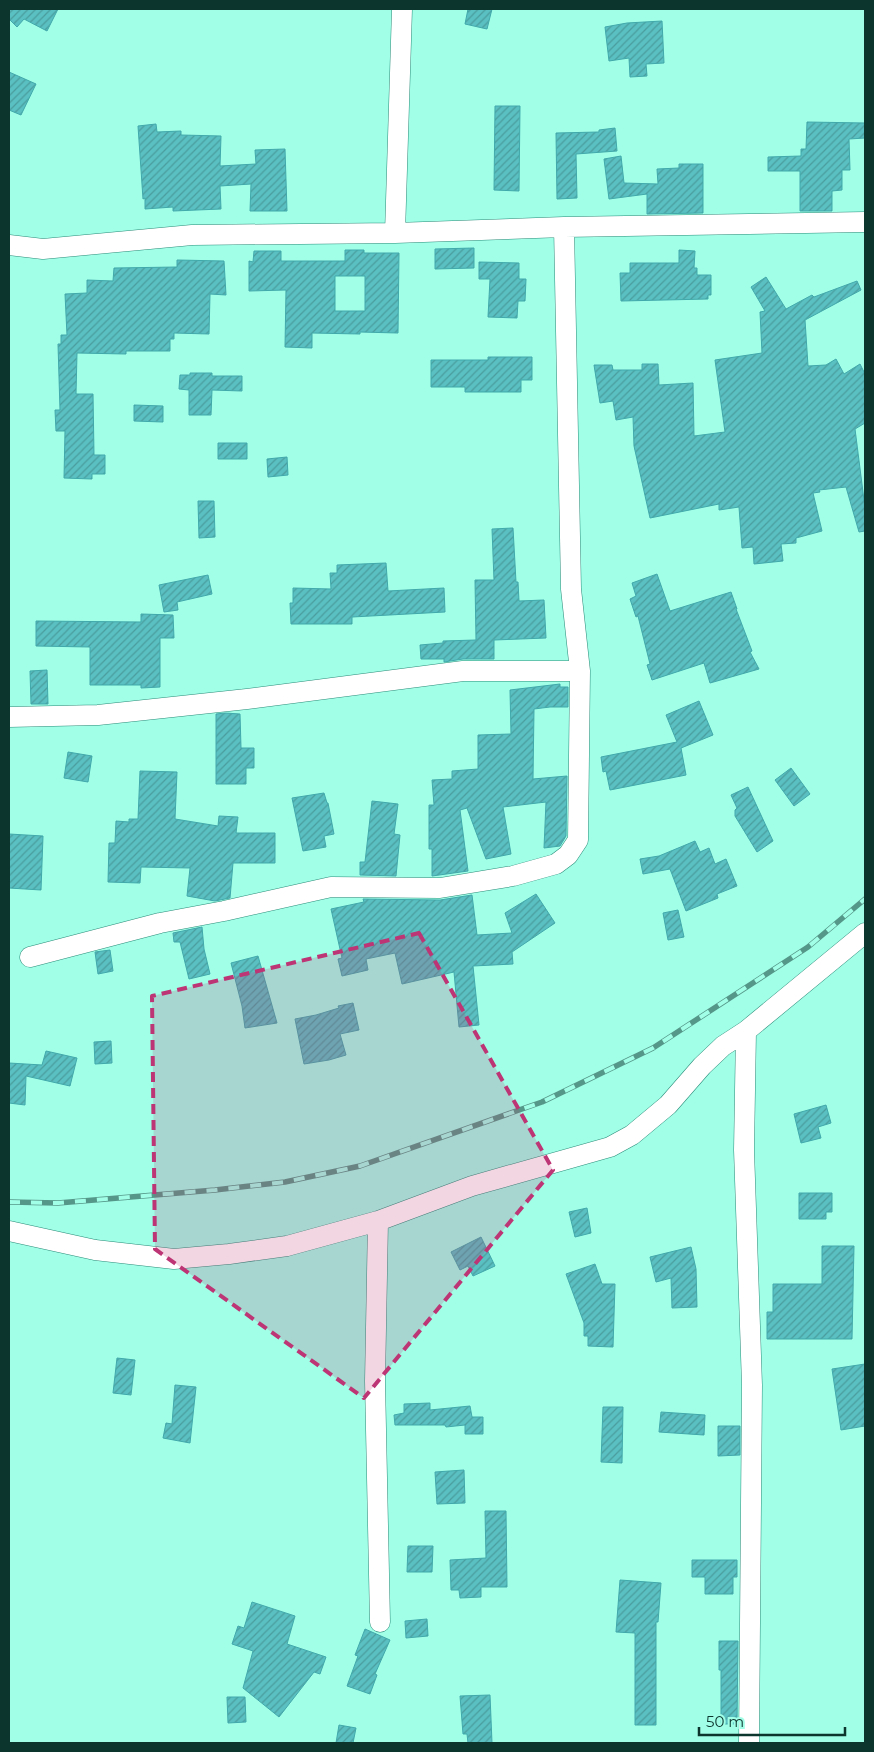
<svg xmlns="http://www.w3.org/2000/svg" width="874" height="1752" viewBox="0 0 874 1752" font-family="Montserrat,sans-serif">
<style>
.building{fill:url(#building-hatch);stroke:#41a9ab;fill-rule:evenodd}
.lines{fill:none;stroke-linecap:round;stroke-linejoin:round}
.minor-casing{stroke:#2a8d79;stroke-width:21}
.minor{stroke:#fff;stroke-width:20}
.rail-casing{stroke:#559788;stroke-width:5.5}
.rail{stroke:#a1fee7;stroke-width:4;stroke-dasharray:11;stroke-linecap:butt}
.marked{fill:#bd3574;fill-opacity:0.2;stroke:#bd3574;stroke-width:4;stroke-dasharray:10 6;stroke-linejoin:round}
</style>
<defs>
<pattern id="building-hatch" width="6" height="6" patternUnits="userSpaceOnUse" patternTransform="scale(1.25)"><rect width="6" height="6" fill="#5bc0c2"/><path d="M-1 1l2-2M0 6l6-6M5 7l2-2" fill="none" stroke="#4a9d9e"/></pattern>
</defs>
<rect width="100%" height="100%" fill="#a1fee7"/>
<path class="building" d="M9,9H58L47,31L24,19L17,27L9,19Z
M468,9H492L487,29L465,24Z
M662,21L664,63L646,64L647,76L630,77L629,58L609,61L605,27L627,23Z
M9,72L36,84L21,115L9,110Z
M495,106H520L519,191L494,190Z
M807,122L865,123V138L849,139L850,170H842V190L832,191V211H800V171H768V157L801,156V149H806Z
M156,124L157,132L181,131V135L221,136L220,166L256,164L255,150L285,149L287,211H250L251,184L220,186L221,209L173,211V207L145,209V198L143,199L138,126Z
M615,128L617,151L576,154L577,198L557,199L556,133L599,132V130Z
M621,156L624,183L658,184L657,169L679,168V164H703V213L647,214V194L609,199L604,159Z
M474,248V268L435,269V249Z
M345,250H364V253H399L398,333L360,332V334L312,333V348L285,347L286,290L249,291V261L253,262L254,251H281V261H345ZM335,276H365V311H335Z
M679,250L695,251L694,268H697V275H711V295H708V299L621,301L620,273H630V263H679Z
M177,260L224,261L226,295L210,294L209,334L174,333V339H170V351H126V354L77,353L76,394H93L94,455H105V474H92V479L64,478L65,431H56L55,410H60L58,344H61V335H67L65,294L87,293V280L113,281L114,268L177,267Z
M479,262L519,263V279H526L525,301H518L517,318L488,317L490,279H479Z
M766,277L786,309L812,295L814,297L857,281L861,290L805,320L808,366L826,365L836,359L844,374L860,364L865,374V423L855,429L865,508V531L859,532L846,487L819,490L820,492L813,493L822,531L796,538V543L781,544L783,561L754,564L753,547L742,548L739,507L719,510V504L650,518L634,446L633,417L616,420L613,401L600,403L594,365H612L613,370H642V364H658L659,385L693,383L694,436L725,432L715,360L762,353L760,312L765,311L751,287Z
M488,357H532V380H521V392H465V387H431V360H488Z
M190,373H212V376H242V391L212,390L211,415H189V390L179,389L180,375H190Z
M134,405L163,406V422L134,421Z
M218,443H247V459H218Z
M287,457L288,475L268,477L267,459Z
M198,501H214L215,537L199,538Z
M513,528L516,582H518L519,601L544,600L546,638L494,640V659H463L444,662V659H421L420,645L443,643V641L476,640L475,580H494L492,529Z
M386,563L388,591L444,588L445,612L352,617V624H291L290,603H293V588L331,589L330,573H337V565Z
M657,574L670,611L731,592L737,609H736L752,651L750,652L759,669L710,683L704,663L652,680L647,665L650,664L638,616L636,617L630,599L636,596L632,583Z
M208,575L212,594L177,602L178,610L164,612L159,585Z
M141,614L173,615L174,638H160V687L141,688V685H90V647L36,646V621L141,622Z
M47,670L48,704H31L30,671Z
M560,684V687H568V707H550L534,709L533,779L567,776L566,836L560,846L544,848L546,802L503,807L511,854L486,859L467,808L460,810L468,871L432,876V849H429V805H434L432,780L452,779V771L478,769V735L511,734L510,690Z
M699,701L713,735L681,748L686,775L610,790L606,771L603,772L601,757L677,742L666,715Z
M225,713L240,714L241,748H254V768H246V784H216V714Z
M68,752L92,756L88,782L64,778Z
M791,768L810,794L794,806L775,780Z
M140,771L177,772L175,819L218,826L219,816L238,817L236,833H275V863H233L230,898L215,901L187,896L190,868L141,867L140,883L108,882L109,843H115L116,821L129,822V819H138Z
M748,787L773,841L757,852L735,816V810L737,808L731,795Z
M324,793L327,803H328L334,834L324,836L326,847L303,851L292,798Z
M372,801L398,804L394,834L400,835L396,876L360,875V862H365Z
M9,834L43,836L41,890L9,888Z
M695,841L700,852L709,848L715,864L726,859L737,886L717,894L718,898L686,911L670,869L643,874L640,859L659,856Z
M536,894L555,923L512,952L513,964L473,966L479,1025L459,1027L454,972L402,984L395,953L366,959L368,970L342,976L338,959L342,958L331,909L364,902L363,899L440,900L472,895L477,935L512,933L505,913Z
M678,910L684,937L668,940L663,913Z
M202,927L204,949L210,974L189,979L180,942H174L173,933Z
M110,950L113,971L98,974L95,952Z
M258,956L277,1023L245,1028L242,1006L231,963Z
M353,1003L359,1030L340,1034L346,1055L329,1060L304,1064L295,1019L316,1015L339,1008L338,1006Z
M111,1041L112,1063L95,1064L94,1042Z
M46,1051L77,1058L70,1086L26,1076L25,1105L9,1103V1063L42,1065Z
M826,1105L831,1123L818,1127L821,1138L801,1143L794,1114Z
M799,1193H832V1212H826V1219H799Z
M587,1208L591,1233L575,1237L569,1212Z
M481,1237L495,1266L473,1276L468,1266L460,1270L451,1252Z
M822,1246H854L852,1339H767V1312H773V1284H822Z
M691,1247L696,1269L697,1307L672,1308L671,1278L656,1282L650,1257Z
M595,1264L602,1284H615L613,1347L588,1346V1336H584V1323L566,1274Z
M117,1358L135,1360L131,1395L113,1393Z
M865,1364V1426L841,1430L832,1369Z
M175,1385L196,1387L190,1443L163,1438L166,1423L172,1424Z
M430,1403V1410L470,1406L472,1417H483V1434H465V1425L446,1427L445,1425H395L394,1415L404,1413V1404Z
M603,1407H623L622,1463L601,1462Z
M661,1412L705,1415L704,1435L659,1432Z
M718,1426H740V1455L718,1456Z
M464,1470L465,1503L437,1504L435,1472Z
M485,1511H506L507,1587H481V1597L460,1598L459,1590H451L450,1560L486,1558Z
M408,1546H433L432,1572H407Z
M692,1560H737V1577H733V1594H705V1577H692Z
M620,1580L661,1583L658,1622H656V1725H635V1633L616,1632Z
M252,1602L295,1616L287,1644L326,1657L320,1674L314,1672L279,1717L243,1688L253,1651L232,1644L238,1626L244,1628Z
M427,1619L428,1636L406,1638L405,1621Z
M365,1629L390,1640L375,1674L377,1675L370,1694L347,1686L358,1656L355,1655Z
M719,1641H738L737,1724H721V1670H719Z
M490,1695L492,1743H468L467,1734H463L460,1696Z
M227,1697H245L246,1722L228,1723Z
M339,1725L356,1728L353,1743H336Z"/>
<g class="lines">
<defs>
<path id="minor" d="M395,233L402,9
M9,245L43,249L192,235L395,233L564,227L865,222
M9,717L98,715L247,699L463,671H580
M30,957L160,923L224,911L331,887L440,888L513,876L556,864L568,855L578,840L580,671L571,589L564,227
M746,1031L744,1150L752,1385L749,1743
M378,1221L375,1381L380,1622
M9,1231L95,1250L174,1259L229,1254L287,1246L378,1221L472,1186L610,1147L632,1135L668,1105L702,1066L723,1046L746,1031L865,933"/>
</defs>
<use href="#minor" class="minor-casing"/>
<use href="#minor" class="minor"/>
<defs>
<path id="rail" d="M9,1202L58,1203L215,1190L285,1182L360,1166L542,1102L653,1048L808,947L865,899"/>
</defs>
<use href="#rail" class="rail-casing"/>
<use href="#rail" class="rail"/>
</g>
<path class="marked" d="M419,933L553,1170L364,1398L155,1249L152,996Z"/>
<rect width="874" height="1752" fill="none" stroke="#0c352d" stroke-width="20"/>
<path d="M699 1727v8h146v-8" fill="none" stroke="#0c352d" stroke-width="2.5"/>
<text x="706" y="1727" font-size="15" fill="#0c352d" stroke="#a1fee7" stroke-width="4" paint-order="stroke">50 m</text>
</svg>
